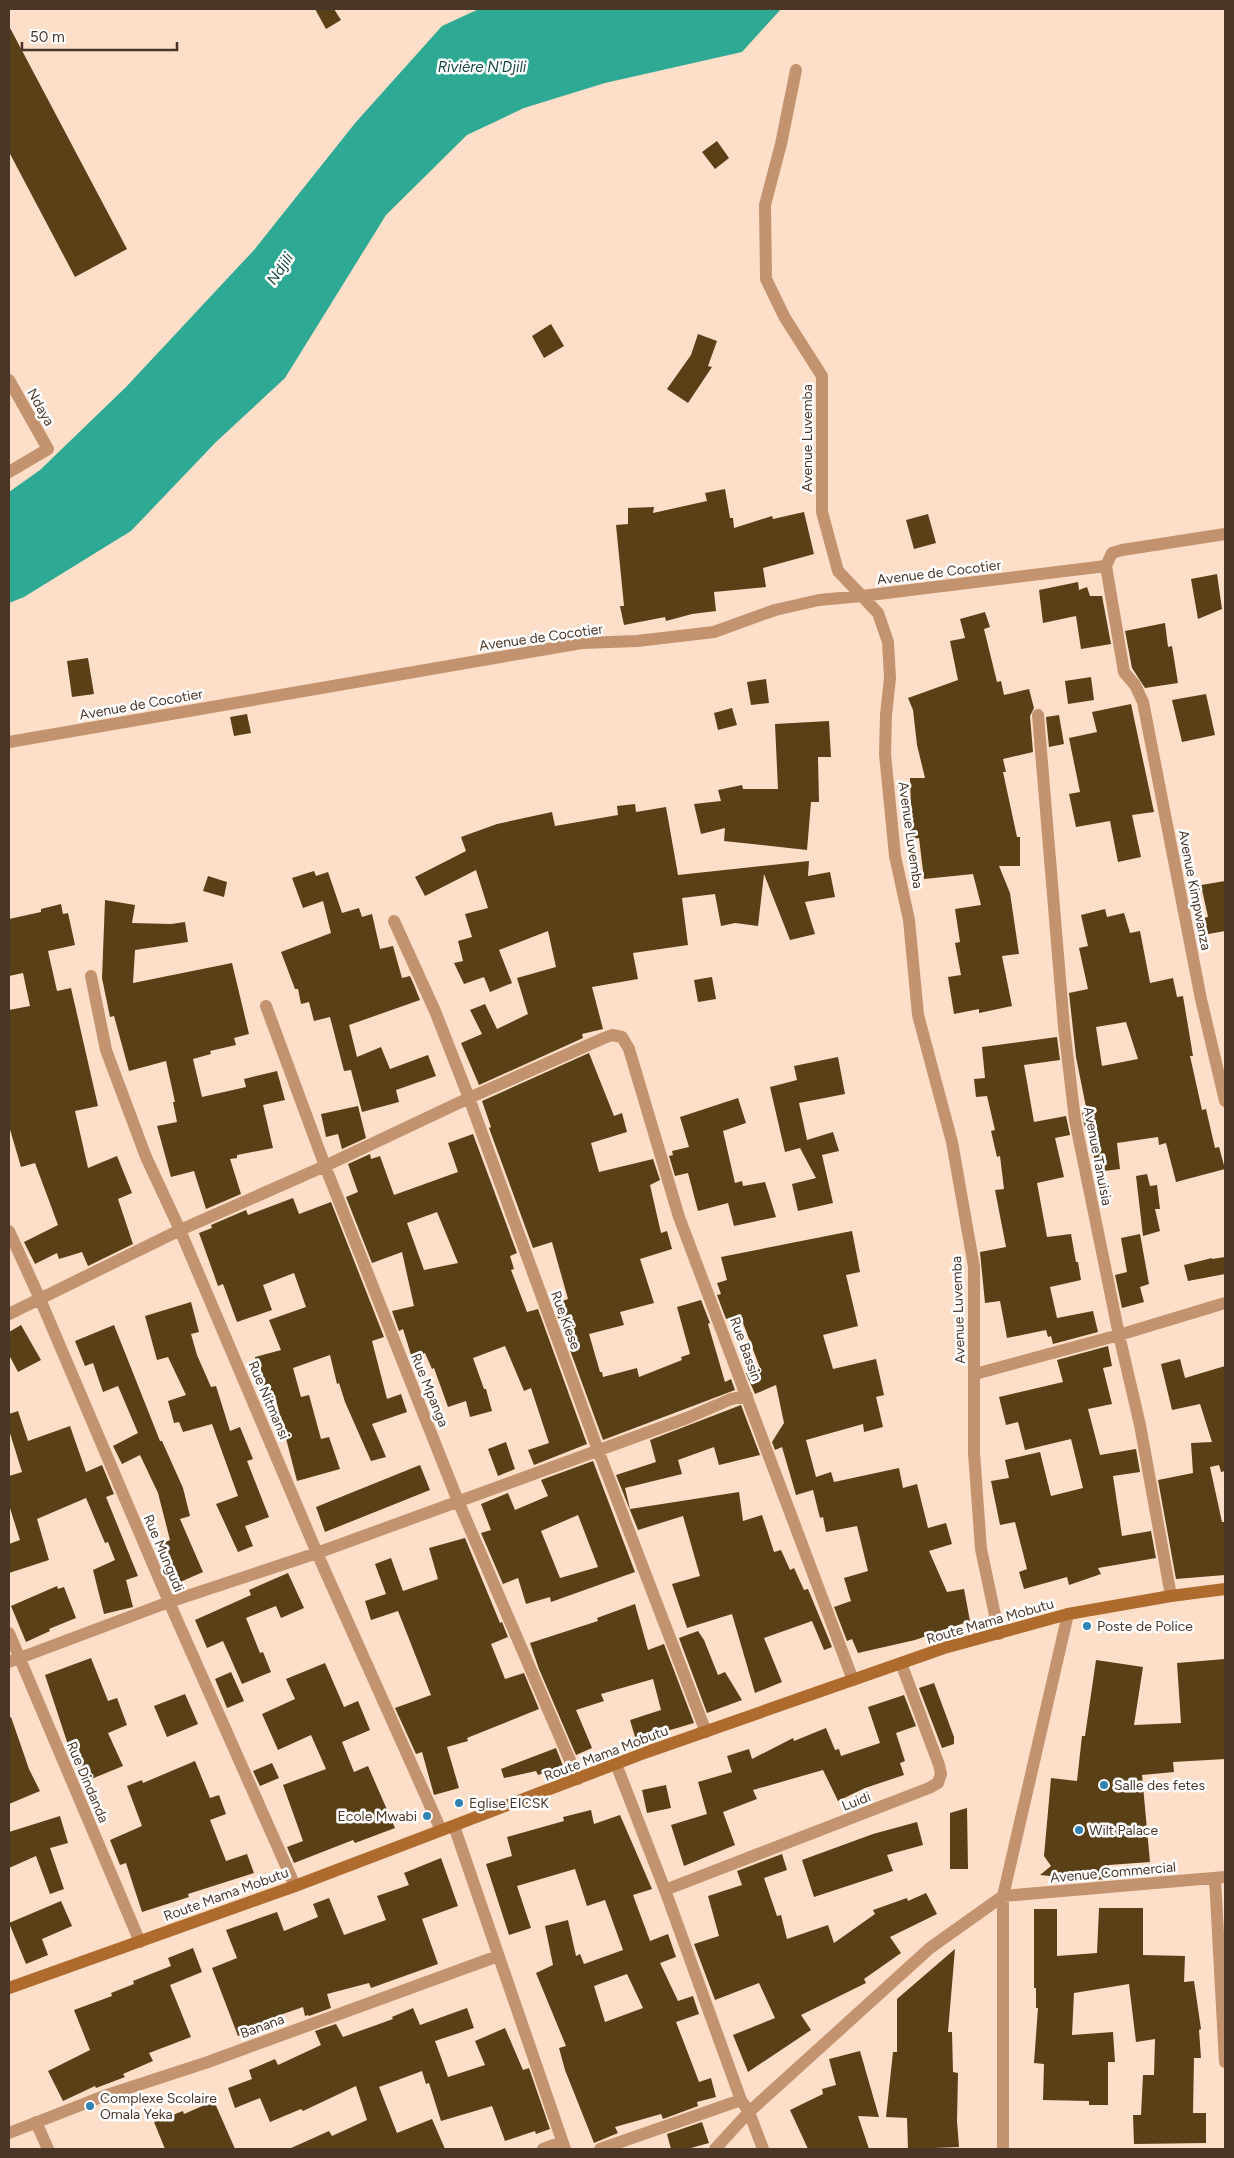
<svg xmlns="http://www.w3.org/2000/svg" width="1234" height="2158" viewBox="0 0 1234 2158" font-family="Figtree,sans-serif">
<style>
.water{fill:#2eaa94}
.building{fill:#594017;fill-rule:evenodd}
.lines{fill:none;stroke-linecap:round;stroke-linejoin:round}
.street{stroke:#c3936f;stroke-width:12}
.secondary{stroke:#af6a2d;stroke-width:12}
.poi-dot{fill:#3083b3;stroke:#fff;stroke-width:2}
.labels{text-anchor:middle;stroke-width:5;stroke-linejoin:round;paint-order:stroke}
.street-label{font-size:14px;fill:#4a3627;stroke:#fff}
.poi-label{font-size:14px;fill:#4a3627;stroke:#fff;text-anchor:start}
.water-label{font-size:15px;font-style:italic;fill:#13463d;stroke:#fff}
</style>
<rect width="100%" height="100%" fill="#fddec8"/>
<path class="water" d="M479,9H781L742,52L605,83L524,108L467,135L386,215L285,378L216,442L131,531L24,597L9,603V492L40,470L126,387L254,250L356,122L442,26Z"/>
<path class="building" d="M315,9H334L341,20L326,29Z
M9,26L127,249L75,277L9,152Z
M717,141L729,158L715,169L702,152Z
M551,324L564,346L544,358L532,336Z
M698,334L717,341L708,366L712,367L688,403L667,389L691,355Z
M725,489L730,518H733L734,528L772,516L773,519L804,512L814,554L763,568L766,587L714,592L716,611L692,614L666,621L665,617L624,625L620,606H624L616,525L628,524V508L654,507L653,513L707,501L705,493Z
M928,514L936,543L914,549L906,520Z
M1217,574L1222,609L1198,619L1191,579Z
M1078,582L1079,590L1087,587L1090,596H1102L1111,644L1081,649L1076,616L1043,623L1039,590Z
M985,612L990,627L984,629L997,682L1001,681L1004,695L1029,689L1034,708L1030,716L1033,752L1003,759L1006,772H1003L1017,837H1020V866H999L1010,893L1019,954L1002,956L1012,1006L979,1013V1009L954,1014L948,977L961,975L955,943L960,942L955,909L981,905L973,874L924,879L919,838L910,839L907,810H911L910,778H925L917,745L913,710L908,698L958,680L950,641L965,638L960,619Z
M1165,623L1168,647L1172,646L1178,683L1145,688L1132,668L1125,631Z
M88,658L94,694L72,697L67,661Z
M1091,677L1094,700L1068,704L1065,681Z
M766,679L769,703L751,705L747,682Z
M1206,694L1215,735L1182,742L1172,700Z
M1131,704L1154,812L1132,815L1141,857L1118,862L1110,821L1076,827L1069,794L1080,792L1069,738L1097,732L1092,712Z
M732,708L737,725L718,730L714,713Z
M247,714L251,733L234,736L230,717Z
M1059,715L1064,744L1049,747L1046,717Z
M829,721L831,757H818L819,802H811L807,850L724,841L725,828L701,834L694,804L721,801L718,790L742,785L743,789H778L775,724Z
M635,804L636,812L666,807L678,875L809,861L808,876L830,872L835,897L805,902L815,934L790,940L764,874L758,926L735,923L721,926L715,894L682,898L688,945L633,953L638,979L592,987L603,1029L582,1034L583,1038L479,1085L461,1043L482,1034L470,1010L485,1004L497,1029L528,1014L517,978L556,967L548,931L499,950L512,983L490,992L484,977L464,984L454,963L463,961L458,941L472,937L465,914L488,908L476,870L425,896L415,877L466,851L461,837L497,824L552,812L555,826L618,815L617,806Z
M314,871L318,881L316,876L328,872L342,913L359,908L362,917L372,914L380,949L393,946L402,978L410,976L414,985L420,1000L349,1025L357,1057L381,1047L390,1069L428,1055L436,1076L396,1090L399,1102L362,1112L351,1070L344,1071L330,1017L314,1021L309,1002L301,1004L298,989H295L281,952L331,933L323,901L303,908L292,878Z
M208,876L227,882L224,897L203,891Z
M1225,881V931L1197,936L1194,920L1208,917L1201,885Z
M105,900L135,905L132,923L171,924L185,922L188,942L135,950L133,983L232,963L249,1034L234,1038L236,1045L210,1051L211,1054L193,1059L202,1097L246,1087L244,1079L277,1071L285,1100L263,1105L273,1148L237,1155V1158L230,1159L241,1194L206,1209L194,1171L171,1177L157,1126L177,1122L173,1102H175L166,1061L129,1071L114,1016L110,1017L102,978Z
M61,904L63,914L68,913L75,945L48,951L57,991L71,988L98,1106L75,1111L88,1168L117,1156L132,1193L118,1199L133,1244L88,1266L82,1252L59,1259L57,1253L35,1264L24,1242L58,1225L35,1163L21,1167L9,1126V1010L30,1006L23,973L9,976V919L41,912V909Z
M1105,909L1107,917L1124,913L1130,933L1140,931L1150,983L1173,978L1177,997L1183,996L1193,1056H1190L1202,1110L1206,1109L1215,1148L1219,1147L1225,1169L1176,1182L1166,1143L1159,1145L1158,1137L1117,1143L1120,1169L1096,1172L1091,1131L1086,1132L1083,1119L1082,1113L1087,1112L1076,1057L1069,993L1088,989L1079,948L1088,946L1081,915ZM1126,1022L1138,1059L1102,1066L1096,1027Z
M712,977L716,999L698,1002L694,980Z
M1057,1037L1060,1060L1024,1065L1034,1122L1066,1116L1070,1135L1055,1138L1064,1177L1037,1183L1047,1237L1071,1234L1076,1262H1078L1081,1280L1050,1287L1057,1318L1093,1311L1098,1332L1053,1344L1051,1336L1048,1337L1046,1330L1007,1338L1000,1301L985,1303L980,1252L1006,1247L995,1190L1004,1189L1000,1156L997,1157L991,1131L995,1130L987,1096L976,1097L974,1079L985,1078L982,1047Z
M589,1053L614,1116L622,1113L627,1132L591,1143L599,1172L653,1159L660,1180L650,1185L661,1233L667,1231L672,1249L640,1259L654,1303L620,1312L624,1325L589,1334L600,1372H602L603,1377L637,1368L639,1377L682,1360L681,1357L690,1354L677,1307L701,1300L710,1323L708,1324L725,1382L731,1379L735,1390L603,1440L553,1304L568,1299L552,1242L533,1248L489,1128L491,1127L482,1101Z
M838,1057L845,1094L799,1103L807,1140L833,1132L839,1151L822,1155L833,1203L798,1211L792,1184L816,1178L800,1148L785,1152L770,1087L797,1080L794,1066Z
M738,1098L746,1123L723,1131L735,1183L742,1181L743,1186L765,1182L776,1217L734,1226L728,1203L698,1211L688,1173L675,1176L669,1156L673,1155L672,1151L689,1147L680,1117Z
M358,1106L366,1138L342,1149L338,1134L326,1137L321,1114Z
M473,1134L517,1253L510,1256L514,1269L511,1270L527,1312L538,1309L587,1444L534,1465L528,1450L549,1443L531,1388L524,1391L505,1346L473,1358L484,1389H486L492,1411L470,1417L466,1401L448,1407L434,1368L432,1369L425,1353L412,1358L403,1329L399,1331L392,1311L414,1306L402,1252L372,1263L346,1197L358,1192L348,1164L370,1154L371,1159L380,1156L394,1195L458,1172L448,1143ZM437,1212L458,1263L424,1270L407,1223Z
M1147,1174L1150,1186L1157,1185L1160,1209H1155L1160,1231L1143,1236L1136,1176Z
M293,1198L299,1214L331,1202L384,1337L372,1341L387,1399L401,1394L407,1412L372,1424L386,1457L371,1461L345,1402L339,1383L337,1384L330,1355L293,1368L301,1397L309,1395L321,1439L329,1437L340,1469L297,1481L275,1396L266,1398L255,1357L281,1350L269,1320L306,1307L294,1273L263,1285L272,1310L237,1322L223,1284L218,1286L199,1233L212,1228L211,1225L246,1210L248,1215Z
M852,1231L860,1272L846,1275L858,1326L823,1335L833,1369L876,1359L884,1395L876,1397L883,1427L864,1432L863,1424L806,1440L816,1477L831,1472L834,1482L899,1468L903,1488L917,1484L928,1528L946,1523L952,1544L929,1551L947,1592L964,1589L970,1621L915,1640L858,1653L852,1639L847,1641L834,1607L851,1601L844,1578L868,1571L857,1526L826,1532L823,1517L820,1518L813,1490L796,1495L782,1447L775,1450L772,1442L784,1423L776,1385L755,1394L746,1373L760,1368L740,1315L726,1319L717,1295L721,1294L717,1283L727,1280L721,1257Z
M1140,1234L1149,1284L1140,1287L1144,1302L1122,1308L1115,1275L1127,1272L1121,1238Z
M1225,1257V1274L1188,1281L1184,1265L1212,1258V1259Z
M191,1302L199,1332L191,1334L197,1355L211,1387L216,1386L230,1431L240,1427L253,1459L247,1461L269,1517L245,1526L253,1546L238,1552L216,1504L238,1496L212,1424L183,1432L179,1422L174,1423L168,1401L186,1395L168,1357L157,1360L145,1316Z
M21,1325L41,1360L18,1372L9,1355V1332Z
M114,1325L160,1441H162L183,1488L190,1516L180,1519L203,1572L178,1583L161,1544L170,1540L158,1493L140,1455L122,1464L113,1446L138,1433L118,1386L103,1392L93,1363L85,1366L75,1341Z
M1108,1346L1112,1366L1103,1368L1112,1404L1088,1409L1100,1455L1136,1449L1140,1472L1113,1476L1122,1536L1151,1531L1156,1558L1098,1568L1101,1574L1069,1585L1067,1577L1024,1589L1019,1572L1027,1569L1015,1522L1000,1525L991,1481L1009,1478L1005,1460L1040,1452L1051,1496L1083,1488L1071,1439L1025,1450L1018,1422L1006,1425L999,1397L1063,1382L1057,1360Z
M1180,1359L1185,1378L1225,1366V1471L1221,1472L1219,1465L1210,1467L1222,1522H1225V1575L1176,1579L1158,1480L1193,1473L1191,1443L1212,1442L1200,1404L1172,1410L1161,1364Z
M741,1405L760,1455L719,1465L714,1447L678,1460L682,1474L625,1488L630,1509L739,1492L743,1521L762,1515L774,1552L781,1550L790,1570L794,1568L804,1590L808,1589L832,1647L824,1650L812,1621L764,1638L782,1682L755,1693L732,1614L687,1628L672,1584L700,1576L683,1516L638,1530L616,1475L656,1462L650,1440Z
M18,1411L28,1441L70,1426L86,1472L102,1465L114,1494L106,1497L138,1576L126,1580L133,1607L104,1614L93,1570L115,1560L108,1542L105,1543L86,1498L37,1519L49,1560L9,1573V1544L20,1540L9,1505V1476L22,1472L9,1430V1414Z
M506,1442L515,1469L498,1476L488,1449Z
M593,1461L635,1572L551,1602L550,1597L526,1604L518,1578L503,1584L481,1533L491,1530L481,1504L508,1493L515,1510L548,1496L541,1480ZM578,1515L598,1567L560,1578L541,1531Z
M420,1465L430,1490L325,1532L316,1507Z
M465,1538L500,1623L502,1622L508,1637L491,1644L505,1679L524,1673L539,1709L467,1738L468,1741L447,1747L459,1788L434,1795L422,1752L416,1754L395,1708L431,1695L398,1611L371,1620L365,1601L386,1594L375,1564L391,1558L403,1591L438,1579L429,1548Z
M288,1573L304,1608L281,1618L276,1606L246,1618L260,1653L263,1652L271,1672L242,1684L223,1641L207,1648L195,1620L251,1595L249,1590Z
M57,1586L58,1589L64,1587L76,1618L49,1629L50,1631L26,1642L11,1606Z
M635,1604L648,1650L664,1644L694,1723L636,1740L630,1720L661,1710L653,1679L601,1694L604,1701L576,1710L592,1748L576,1755L539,1669L530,1643L598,1621L597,1618Z
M698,1631L704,1640L718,1675L725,1672L742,1700L707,1713L679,1638Z
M91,1658L108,1701L117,1698L127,1725L108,1733L123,1766L84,1782L76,1762L74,1763L45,1675Z
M1225,1659V1759L1173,1762L1174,1772L1142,1775L1150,1862L1109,1865L1107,1879L1092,1880L1040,1875L1051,1866L1044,1856L1051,1778L1077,1781L1082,1736H1085L1096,1660L1143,1667L1134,1725L1181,1723L1177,1663Z
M325,1663L344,1707L358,1701L370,1730L342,1742L354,1772L368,1766L395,1828L355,1843L353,1840L294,1863L287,1847L303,1841L283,1785L326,1769L311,1735L278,1750L262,1714L295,1699L286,1679Z
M231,1672L244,1701L227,1708L215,1679Z
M934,1683L954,1737V1744L942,1748L919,1688Z
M185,1694L198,1724L167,1737L154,1706Z
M904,1695L916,1726L896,1733L905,1761L900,1763L904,1775L865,1788L838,1801L823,1770L753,1790L757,1799L723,1812L735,1845L684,1866L671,1825L707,1814L698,1782L732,1772L727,1756L749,1749L752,1759L793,1738L794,1741L826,1728L835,1750L839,1749L841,1756L880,1743L868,1707Z
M11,1717L29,1769L40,1791L9,1804V1718Z
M556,1748L563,1766L538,1775L536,1771L504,1778L501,1769Z
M195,1761L210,1798L219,1795L226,1814L210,1820L226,1861L247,1854L254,1873L188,1894L189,1897L142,1912L126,1863L120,1865L110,1840L142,1826L127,1786L142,1780L143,1783Z
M272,1763L279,1778L260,1786L253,1771Z
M666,1785L671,1808L647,1813L642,1790Z
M967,1808L968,1869H950V1813Z
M591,1810L594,1824L620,1815L652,1889L633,1895L650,1941L668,1934L676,1957L660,1963L678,2001L693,1996L699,2014L676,2022L699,2082L711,2078L716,2097L697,2102L698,2106L663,2119L661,2114L615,2127L618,2133L594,2143L565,2070L559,2048L566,2046L536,1973L553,1965L545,1926L568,1920L576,1956L580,1954L584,1964L623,1950L605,1900L587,1906L575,1869L517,1886L531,1928L509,1935L486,1864L512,1856L507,1837L564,1821L563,1817ZM627,1974L643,2008L605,2022L594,1986Z
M60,1816L68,1843L50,1848L64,1889L50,1894L36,1856L9,1868V1832Z
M917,1822L923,1845L887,1855L893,1871L814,1897L802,1860L873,1834Z
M782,1854L787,1870L764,1878L777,1916L781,1915L787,1939L828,1925L834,1943L875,1914L873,1910L904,1899L907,1898L908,1901L926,1893L937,1914L890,1937L901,1953L864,1979L866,1983L801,2015L811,2030L748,2072L733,2035L775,2018L759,1983L715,2000L694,1944L719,1936L708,1896L742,1885L737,1871Z
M441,1858L458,1906L422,1919L438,1964L371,1988L369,1983L327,1994L331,2008L309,2016L308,2015L305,2016L303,2007L263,2021L265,2026L238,2036L212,1968L237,1958L226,1930L277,1912L284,1931L318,1917L313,1904L329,1898L344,1935L386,1920L377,1896L409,1885L404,1873Z
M61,1901L72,1926L42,1939L48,1955L26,1964L9,1923Z
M1099,1908H1143V1955L1185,1956L1184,1982L1194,1981L1201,2029L1199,2030L1201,2058H1194L1193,2113H1206V2143L1134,2144L1133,2115H1141L1143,2075H1154L1155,2039L1136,2042L1129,1984L1074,1993L1072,2035L1113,2032L1115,2062H1108V2105H1089V2101L1043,2100L1044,2064L1034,2063L1038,2008H1036V1988H1034V1909H1057V1956L1097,1953Z
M193,1948L202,1972L170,1985L191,2037L149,2053L153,2061L123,2074L125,2077L96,2088L95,2086L63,2101L48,2071L90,2050L74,2010L112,1996L111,1993L134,1984L133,1981L171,1966L168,1958Z
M955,1949L948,2032H952L953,2072L958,2073L957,2121L959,2147L908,2149L907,2118L886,2117L893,2052H897V1999Z
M413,2008L420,2025L467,2008L474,2028L435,2041L448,2077L485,2065L475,2041L505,2028L523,2070L529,2068L550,2129L536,2134L535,2131L505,2141L492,2106L441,2121L429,2083L426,2084L422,2071L379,2087L397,2133L432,2119L445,2149H289L329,2131L332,2136L367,2120L356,2086L303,2111L301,2109L270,2122L260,2098L235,2108L228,2088L252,2079L249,2070L275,2059L278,2065L321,2045L315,2031L336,2024L343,2037L393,2019L392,2017Z
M860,2051L879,2117L858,2116L869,2149H808L790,2110L823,2094L822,2089L836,2085L829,2059Z
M214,2101L235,2149H165L154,2122L183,2111L184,2114Z
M702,2122L709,2143L687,2149H671L667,2134Z"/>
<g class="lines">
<path class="street" d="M796,70L781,144L765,205L766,279L785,318L822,376V512L838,571L878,613L888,642L890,678L886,715L885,754L895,856L909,920L918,1015L952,1142L974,1267V1453L981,1549L999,1634
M9,380L48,449L9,472
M1225,534L1122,550L1112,553L1106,566L1124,672L1135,685L1143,702L1201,999L1225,1101
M1038,715L1064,1027L1075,1120L1119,1335L1140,1425L1171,1596
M9,742L582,643L637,641L714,632L775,610L819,600L862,596L1106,566
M394,921L435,1011L469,1098L598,1450L706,1732
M91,976L106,1050L146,1157L180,1230L317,1553L441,1830
M266,1006L325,1166L458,1501L578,1779
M9,1231L40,1299L169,1602L295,1886
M9,1314L180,1230L325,1166L469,1098L604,1038L612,1035L622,1037L629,1049L679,1217L853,1680
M975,1374L1119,1335L1225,1303
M9,1633L140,1942
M9,1662L169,1602L317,1553L687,1418L731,1399L747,1396
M616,1764L665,1890L741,2100L749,2112L763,2149
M454,1826L565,2149
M1215,1878L1225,2062
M665,1890L929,1788L938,1783L941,1774L939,1765L901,1663
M36,2122L48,2149
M9,2133L104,2096L208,2062L498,1956
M543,2149L562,2142
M600,2149L741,2100
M715,2149L749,2112L930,1948L1003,1896L1225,1877
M1003,2149V1896L1068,1614"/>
<path class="secondary" d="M9,1988L295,1886L647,1752L944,1648L1068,1614L1171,1596L1225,1589"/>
</g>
<g class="poi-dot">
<circle cx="1087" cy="1626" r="5"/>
<circle cx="1104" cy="1785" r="5"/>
<circle cx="459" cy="1803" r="5"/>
<circle cx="427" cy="1816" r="5"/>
<circle cx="1079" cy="1830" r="5"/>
<circle cx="90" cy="2106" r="5"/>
</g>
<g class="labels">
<g class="street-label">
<text transform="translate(41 407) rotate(61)" y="5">Ndaya</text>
<text transform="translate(807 438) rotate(-90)" y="5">Avenue Luvemba</text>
<text transform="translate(939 572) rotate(-7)" y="5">Avenue de Cocotier</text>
<text transform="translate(541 637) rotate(-8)" y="5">Avenue de Cocotier</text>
<text transform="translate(141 704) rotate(-10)" y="5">Avenue de Cocotier</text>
<text transform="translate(911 835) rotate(82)" y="5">Avenue Luvemba</text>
<text transform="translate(1195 890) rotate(79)" y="5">Avenue Kimpwanza</text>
<text transform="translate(1098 1156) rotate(79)" y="5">Avenue Tanuisia</text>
<text transform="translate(958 1310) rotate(-92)" y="5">Avenue Luvemba</text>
<text transform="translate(566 1320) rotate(70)" y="5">Rue Kiese</text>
<text transform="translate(746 1349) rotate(70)" y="5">Rue Bassin</text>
<text transform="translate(430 1390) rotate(68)" y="5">Rue Mpanga</text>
<text transform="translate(269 1400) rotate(67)" y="5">Rue Nitmansi</text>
<text transform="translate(164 1553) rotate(67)" y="5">Rue Mungudi</text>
<text transform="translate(990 1621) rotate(-16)" y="5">Route Mama Mobutu</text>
<text transform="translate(606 1753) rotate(-21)" y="5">Route Mama Mobutu</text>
<text transform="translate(88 1782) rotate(67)" y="5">Rue Dindanda</text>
<text transform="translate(856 1801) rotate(-21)" y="5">Luidi</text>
<text transform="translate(1113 1872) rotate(-5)" y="5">Avenue Commercial</text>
<text transform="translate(226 1894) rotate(-20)" y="5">Route Mama Mobutu</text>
<text transform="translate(262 2026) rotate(-20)" y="5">Banana</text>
</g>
<g class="poi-label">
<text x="1097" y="1631">Poste de Police</text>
<text x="1114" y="1790">Salle des fetes</text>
<text x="469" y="1808">Eglise EICSK</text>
<text x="417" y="1821" text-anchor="end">Ecole Mwabi</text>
<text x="1089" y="1835">Wilt Palace</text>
<text x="100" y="2103">Complexe Scolaire<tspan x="100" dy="16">Omala Yeka</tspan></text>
</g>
<g class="water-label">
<text x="482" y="72">Rivière N'Djili</text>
<text transform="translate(280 269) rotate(-56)" y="5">Ndjili</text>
</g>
</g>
<rect width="1234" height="2158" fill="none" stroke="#4a3627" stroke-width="20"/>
<path d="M22 42v8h155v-8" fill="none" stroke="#4a3627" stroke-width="2.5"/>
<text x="30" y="42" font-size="15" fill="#4a3627" stroke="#ffffff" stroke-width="4" paint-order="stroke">50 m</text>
</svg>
